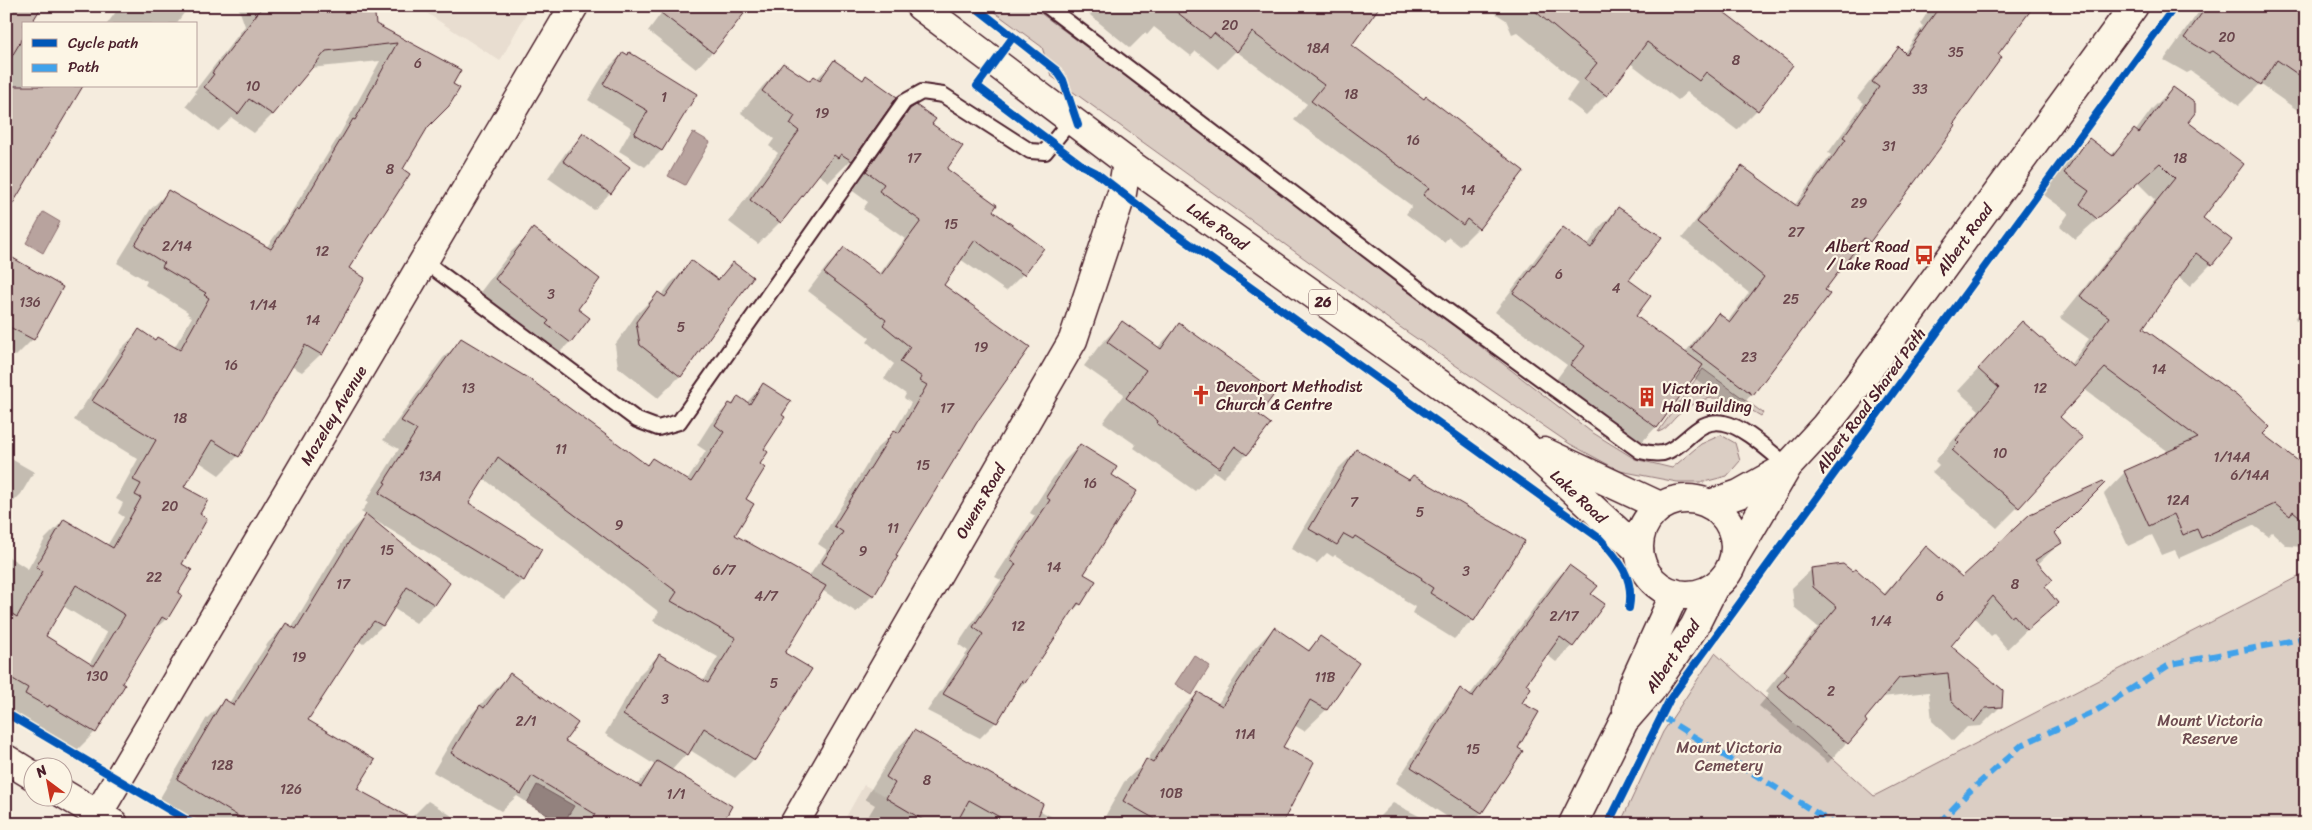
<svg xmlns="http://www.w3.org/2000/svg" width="2312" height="830" viewBox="0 0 2312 830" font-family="Sriracha,sans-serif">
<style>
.built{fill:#e8ddd0}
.green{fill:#dbcec4;stroke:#927678}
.water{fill:#b8a39e;stroke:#8c6e70}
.shadow{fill:#0003;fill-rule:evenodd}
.building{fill:#cab9b1;stroke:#4a1f2b;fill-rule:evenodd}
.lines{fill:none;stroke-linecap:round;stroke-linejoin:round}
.service-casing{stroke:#4a1f2b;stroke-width:18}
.minor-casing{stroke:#4a1f2b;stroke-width:31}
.secondary-casing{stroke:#4a1f2b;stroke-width:31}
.primary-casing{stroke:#4a1f2b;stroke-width:31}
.service{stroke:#fcf5e5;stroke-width:14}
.minor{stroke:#fcf5e5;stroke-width:28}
.secondary{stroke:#fcf5e5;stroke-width:28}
.primary{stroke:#fcf5e5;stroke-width:28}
.quiet{stroke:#40a2eb;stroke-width:6;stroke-dasharray:12 6;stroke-linecap:butt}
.cycleway-casing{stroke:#fcf5e5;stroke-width:11}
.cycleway{stroke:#0057b8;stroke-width:8}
.labels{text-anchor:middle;stroke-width:4.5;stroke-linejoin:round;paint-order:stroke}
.number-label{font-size:14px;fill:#6a464c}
.shield{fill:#fcf5e5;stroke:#7f5f63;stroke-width:1}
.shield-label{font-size:15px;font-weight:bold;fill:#4a1f2b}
.street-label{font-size:16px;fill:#4a1f2b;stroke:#fcf5e5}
.poi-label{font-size:16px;fill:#4a1f2b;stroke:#fcf5e5;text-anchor:start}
.park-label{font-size:16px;fill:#6e4b51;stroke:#fcf5e5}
</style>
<rect width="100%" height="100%" fill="#f5ecde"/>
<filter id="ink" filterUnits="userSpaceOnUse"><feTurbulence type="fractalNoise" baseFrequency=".02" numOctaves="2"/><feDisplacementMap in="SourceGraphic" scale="10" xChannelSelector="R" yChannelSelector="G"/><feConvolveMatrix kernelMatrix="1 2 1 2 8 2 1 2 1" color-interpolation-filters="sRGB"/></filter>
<g filter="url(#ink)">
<path class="built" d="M416,6H530L500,61Z
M864,785L941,824H842Z"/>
<path class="green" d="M986,6H1031L1264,179L1590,431L1635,459L1672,468L1701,444L1721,435L1735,443L1740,461L1727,476L1704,482H1677L1620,471L1570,444L1394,323L1051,76L1042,47Z
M1703,369L1763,413L1761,416C1728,396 1706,388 1676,417C1670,423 1666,430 1658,432Z
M2306,573V824H1620L1663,732L1715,653L1874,796Z"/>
<path class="water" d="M693,132L710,142L685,185L668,176Z
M43,212L60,222L43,253L26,243Z
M1194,655L1210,666L1192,695L1175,684Z
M537,785L574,806L563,824L527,803Z"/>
<path class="shadow" d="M6,6L24,24V86L6,118Z
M114,6H189L176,24H107L118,9Z
M238,6H331L332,10L373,6L375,25L459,71L401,170L347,269L321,354L302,372L291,366L238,456L219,475L198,461L182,487L198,515L180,564L177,594L166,619L148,636L120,683L95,732L76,751L31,723L28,725L8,713L11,707L6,704V555L28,569L45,539L64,520L107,546L124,517L118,513L123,503L116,499L138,459L74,420L121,349L139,331L155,341L174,348L192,317L187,314L188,312L145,285L147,281L117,263L150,210L169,191L266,248L285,222L340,134L380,61L310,68L272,115L254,133L232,118L218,131L186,106L196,93L194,92L245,26ZM63,606L107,633L89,665L44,637Z
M1079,6H1379L1350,45L1478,228L1460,246L1449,237L1444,242L1406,214L1412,206L1294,120L1307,104L1236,51L1218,69L1196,51L1191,56L1154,27L1147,35L1145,33L1130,48Z
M1496,6H1702L1792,65L1757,110L1737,130L1687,92L1678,100L1630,63L1606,95L1586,115L1566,100L1578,83L1517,32L1512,34L1506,20L1492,11Z
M1925,6H2033L1996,54L1869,241L1854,257L1850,254L1752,394L1737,410L1693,377L1656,427L1638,446L1553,384L1567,365L1495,312L1544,247L1563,228L1587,246L1600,227L1618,209L1627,280L1635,316L1685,353L1702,330L1718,315L1727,322L1749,293L1682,238L1726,183L1742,167L1794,206L1831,155L1828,153L1864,103L1857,98L1883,65L1899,49L1904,53L1923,26L1920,24L1929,10Z
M2203,6H2306V116L2260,84L2239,105L2191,71L2187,73L2164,60Z
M665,8L746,9L712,52L696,69L648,31Z
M623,53L696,94L661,151L645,167L619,151L632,128L588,100L607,69Z
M834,62L862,81L895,97L851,160L829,182L819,175L814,178L780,222L758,244L729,222L778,153L769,146L774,139L741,113L762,87L783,65L809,82L816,79Z
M2173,88L2187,122L2201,218L2211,264L2190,286L2178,276L2141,328L2261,434L2306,469V547L2287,546L2272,532L2268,536L2253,525L2179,558L2175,550L2162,555L2152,535L2128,546L2104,494L2125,472L2169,452L2084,389L2059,417L2018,507L1997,528L1932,472L1939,465L1935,461L1979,410L1958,391L2022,322L2070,365L2089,339L2060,318L2155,200L2138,183L2075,239L2060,226L2069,213L2044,195L2068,161L2089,140L2110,156L2135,132L2152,109Z
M911,110L930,124L945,169L991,211L1023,274L1006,291L960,259L942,286L978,418L894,555L873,595L856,612L822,590L783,653L754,759L735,778L690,750L671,771L720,824H561L517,796L501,811L433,772L461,725L510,674L563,741L636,786L655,765L605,734L640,674L659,655L703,682L718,657L653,621L659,612L483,478L468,504L523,580L504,599L371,518L449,583L434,605L416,623L393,608L382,626L363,644L359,641L306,721L356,789L410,819L428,801L465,824H202L160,798L206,719L224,701L229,703L268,643L286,624L291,628L347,535L366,515L361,512L368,503L366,501L399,449L383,440L443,358L462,340L645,466L652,459L687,481L706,451L697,445L711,423L729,404L731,405L738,398L746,403L763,385L781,415L763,450L734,535L808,578L827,550L818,544L877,448L894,432L911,403L904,398L906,394L884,379L894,364L867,342L870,338L808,291L827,266L844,249L879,275L905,239L863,209L868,202L850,189L893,127Z
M583,135L629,167L610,193L594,210L548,178L567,151Z
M2306,161V175L2299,170Z
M534,230L576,309L570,342L547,365L524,348L527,344L472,303L510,253Z
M692,262L717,280L733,264L680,376L658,398L618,367L615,345L636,315L658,293L661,296L670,284Z
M6,272L61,287L32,340L16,356L6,350Z
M2306,303V326L2295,319Z
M1122,323L1157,348L1179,325L1257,416L1246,455L1223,478L1214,471L1195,491L1134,448L1136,445L1103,422L1124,394L1084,366L1099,346Z
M1080,445L1110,476L1082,574L1080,604L1070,613L1024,683L1011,696L996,722L980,738L927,711L968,651L958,644L1001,580L995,577L1035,516L1030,513L1064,461Z
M1356,451L1408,481L1413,476L1473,620L1454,639L1412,613L1415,607L1403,600L1404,598L1335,555L1333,557L1327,553L1317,563L1291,549L1337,470Z
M6,456L34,472L21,494L6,509Z
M2054,533L2060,543L2037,565L2043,588L2056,602L2007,649L1994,634L1991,636L1974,617L1949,646L2000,707L1981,726L1967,727L1953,741L1932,721L1929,692L1882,697L1863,720L1865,722L1828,763L1759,706L1769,694L1766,691L1818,627L1794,607L1792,588L1812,569L1883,595L1926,548L1962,578Z
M1569,566L1590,594L1603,604L1572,646L1556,662L1546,654L1524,684L1516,748L1521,751L1481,813L1469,824H1458L1396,783L1445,706L1460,690L1469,696L1553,582Z
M1274,628L1307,651L1320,638L1358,664L1326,710L1304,731L1294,725L1282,748V822L1285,824H1101L1124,782L1147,761L1176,715L1198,693L1217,705L1253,650Z
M914,731L1039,810L1065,824H870L866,820L875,805L865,799L893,753Z
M1393,803L1435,824H1372Z"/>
<path class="building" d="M6,6H42L31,24H24V36L6,66Z
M263,6H314L321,10L374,6L376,24L461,70L453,84L460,88L449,106L428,127L403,169L410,174L349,268L365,278L322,355L305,345L239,457L212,440L184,487L208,500L200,514L207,519L182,564L192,570L178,593L182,595L167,620L162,617L122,683L125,685L96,733L49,705L48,707L25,694L28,688L6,675V610L17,617L43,571L36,567L64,519L113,548L141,498L135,495L141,484L133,480L156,440L92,401L139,329L155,340L157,337L180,350L209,298L204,295L206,293L162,267L164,263L135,245L168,190L271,249L297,208L299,210L353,119L355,120L397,43L326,51L273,115L249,99L238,114L204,87L214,74L212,73ZM76,585L125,615L94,666L46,636Z
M652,6H750L713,53Z
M1169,6H1380L1352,45L1424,99L1426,96L1524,171L1479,229L1467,219L1463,225L1423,195L1429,188L1311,101L1324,85L1252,32L1237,52L1214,33L1210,38Z
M1529,6H1716L1793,65L1758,111L1706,72L1699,81L1647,42L1607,96L1584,79L1597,63Z
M1940,6H2034L1998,54L2002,57L1954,123L1956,125L1940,148L1870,242L1864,238L1825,290L1830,294L1753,395L1691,348L1718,313L1730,322L1764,277L1697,222L1742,166L1797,206L1846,139L1843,137L1879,87L1872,82L1899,47L1906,54Z
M2207,6H2306V80L2277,60L2261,85L2213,51L2209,53L2184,38Z
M623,52L628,55L629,52L697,94L662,151L634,134L648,111L603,84Z
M834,60L863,80L866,75L897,97L852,161L841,154L838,158L834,155L781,223L750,200L799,131L790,124L795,116L762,91L783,63L810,81L814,76L820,80Z
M6,86H83L6,215Z
M2173,87L2195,103V113L2188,122L2244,164L2203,218L2232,240L2212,265L2196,253L2143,328L2237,396L2270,427L2263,434L2306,467V522L2293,511L2290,516L2275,504L2201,538L2197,529L2183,535L2174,514L2149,526L2124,471L2198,438L2105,368L2060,417L2083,438L2019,508L1952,450L1959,443L1956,440L1999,388L1978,369L2022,321L2073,366L2109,317L2080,296L2175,178L2160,163L2097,219L2080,204L2089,191L2064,173L2089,138L2113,156L2134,129L2139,133Z
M916,105L936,119L932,124L963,146L947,169L997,205L993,211L1044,248L1024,275L975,240L944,285L1030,347L979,419L896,555L898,556L874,596L822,563L843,532L834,526L894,430L899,433L927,385L920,381L922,377L900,362L910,347L883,325L886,320L824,273L844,247L881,275L921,221L879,191L884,184L866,171L910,109Z
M583,133L630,167L611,194L563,161Z
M1618,207L1662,237L1629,280L1651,296L1636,316L1703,365L1657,428L1570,365L1585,346L1513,293L1563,227L1591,248Z
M533,228L600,279L578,309L590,318L571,343L546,324L549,321L495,279Z
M6,254L63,287L34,340L6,325Z
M691,260L718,280L733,262L753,277L681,377L640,345L636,322L658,292L665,297Z
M1122,321L1161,349L1179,323L1276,392L1259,415L1271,424L1247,455L1235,446L1219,468L1157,424L1158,421L1126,398L1146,370L1107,342Z
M461,338L531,380L647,465L652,458L691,482L724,432L715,425L729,403L733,405L738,396L750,404L763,383L791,401L782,415L785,417L764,449L768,452L760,464L765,468L746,499L754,504L735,535L826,586L785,653L812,669L755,760L704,728L688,755L623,715L659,654L708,683L736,638L671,601L677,592L498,457L469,503L542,549L524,581L379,493L386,483L384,482L417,430L401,421Z
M1080,444L1117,467L1112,475L1137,491L1084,574L1096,581L1081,605L1078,603L1025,683L1022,681L997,723L943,694L983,634L973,627L1016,564L1010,560L1050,500L1046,497Z
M1356,449L1409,480L1413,475L1525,541L1474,621L1430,593L1433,588L1421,580L1422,578L1355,536L1353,539L1344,534L1337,545L1309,529Z
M2103,481L2105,483L2055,533L2062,543L2035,560L2053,580L2045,587L2058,603L2027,630L2014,615L2011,617L1993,596L1951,646L2003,690L2002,707L1985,708L1974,722L1951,701L1948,673L1899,678L1865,719L1867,722L1848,744L1777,686L1788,674L1784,671L1837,607L1813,587L1811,568L1843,564L1852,571L1856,569L1885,595L1926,546L1962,577L2030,514Z
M366,514L450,583L435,605L407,587L383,626L374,621L364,634L308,720L375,760L357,789L421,824H251L177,779L224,699L234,705L286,623L296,629Z
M1569,565L1598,586L1591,594L1605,604L1573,647L1560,637L1526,684L1531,688L1522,703L1539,712L1518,748L1523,751L1482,813L1411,767L1460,688L1472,697Z
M1274,627L1309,651L1320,636L1359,663L1327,710L1310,700L1283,747L1314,762L1282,824H1164L1123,801L1146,759L1153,763L1198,692L1222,706Z
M510,673L578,723L565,741L641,787L657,761L732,806L722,824H589L595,814L532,776L521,794L451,753L480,705L484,708Z
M914,730L1043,804L1035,824H1012L969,800L956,824H930L886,798L895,783L886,777Z"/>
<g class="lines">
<defs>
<path id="service" d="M1047,6L1441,306L1640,451C1648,453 1656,454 1663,453C1686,447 1697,417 1724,423C1745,427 1771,453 1788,466
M424,261L637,420L658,428L679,422L904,102L922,92L943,95L1030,151L1045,152L1071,120"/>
<path id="minor" d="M6,759L32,775
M62,793L114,824
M92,824L574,6
M794,824L1073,340L1122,193L1127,162"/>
<path id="secondary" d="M1639 547a48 48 0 1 1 96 0a48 48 0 1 1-96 0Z
M1710,504L1739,494L1787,467
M1735,556L1788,466L1825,426L1856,387L2134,6
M1627,710L1632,687L1675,593
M1573,824L1624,721L1651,690L1694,627L1714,587"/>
<path id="primary" d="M920,6L1127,162L1520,441L1639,551
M1544,452L1660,506"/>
</defs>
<use href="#service" class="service-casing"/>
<use href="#minor" class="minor-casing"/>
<use href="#secondary" class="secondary-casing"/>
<use href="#primary" class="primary-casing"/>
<use href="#service" class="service"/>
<use href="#minor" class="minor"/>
<use href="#secondary" class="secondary"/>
<use href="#primary" class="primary"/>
<path class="quiet" d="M1661,716L1834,824
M1938,824L1969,792L2023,744L2094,712L2171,664L2306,638"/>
<defs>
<path id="cycleway" d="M974,6L1057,71L1063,80L1078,125
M1013,37L977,86L1083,166L1095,172L1161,223L1599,538C1618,559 1635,577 1629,608
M6,713L193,824
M1608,824L1670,699L2175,6"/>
</defs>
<use href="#cycleway" class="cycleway-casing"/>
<use href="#cycleway" class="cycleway"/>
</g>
</g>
<defs>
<symbol id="bus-bare" viewBox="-9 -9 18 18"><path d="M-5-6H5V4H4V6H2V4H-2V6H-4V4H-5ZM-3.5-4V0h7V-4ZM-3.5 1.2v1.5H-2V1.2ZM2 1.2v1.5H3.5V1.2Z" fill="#c8321e" stroke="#fcf5e5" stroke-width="2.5" paint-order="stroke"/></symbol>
<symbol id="church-bare" viewBox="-9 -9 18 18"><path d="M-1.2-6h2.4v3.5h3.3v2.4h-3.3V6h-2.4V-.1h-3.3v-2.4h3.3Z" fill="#c8321e" stroke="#fcf5e5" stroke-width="2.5" paint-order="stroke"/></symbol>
<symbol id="building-bare" viewBox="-9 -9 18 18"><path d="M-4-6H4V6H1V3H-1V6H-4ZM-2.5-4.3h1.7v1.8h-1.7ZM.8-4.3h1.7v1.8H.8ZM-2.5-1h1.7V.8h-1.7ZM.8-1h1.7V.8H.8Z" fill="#c8321e" stroke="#fcf5e5" stroke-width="2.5" paint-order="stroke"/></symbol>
</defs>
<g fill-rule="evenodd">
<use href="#bus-bare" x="1910" y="241" width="28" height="28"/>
<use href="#church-bare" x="1187" y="381" width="28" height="28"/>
<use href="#building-bare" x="1633" y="383" width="28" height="28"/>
</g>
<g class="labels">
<g class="number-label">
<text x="1230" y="30">20</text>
<text x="2227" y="42">20</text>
<text x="1318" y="53">18A</text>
<text x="1956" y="57">35</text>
<text x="1736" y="65">8</text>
<text x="418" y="68">6</text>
<text x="253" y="91">10</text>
<text x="1920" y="94">33</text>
<text x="1351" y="99">18</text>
<text x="664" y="102">1</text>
<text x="822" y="118">19</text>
<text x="1413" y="145">16</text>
<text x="1889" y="151">31</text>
<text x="914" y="163">17</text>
<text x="2180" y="163">18</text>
<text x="390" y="174">8</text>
<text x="1468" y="195">14</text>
<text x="1859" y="208">29</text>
<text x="951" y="229">15</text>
<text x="1796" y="237">27</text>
<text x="177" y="251">2/14</text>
<text x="322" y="256">12</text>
<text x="1559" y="279">6</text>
<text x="1616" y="293">4</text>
<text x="551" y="299">3</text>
<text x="1791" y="304">25</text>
<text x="30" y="307">136</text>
<text x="263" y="310">1/14</text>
<text x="313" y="325">14</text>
<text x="681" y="332">5</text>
<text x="981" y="352">19</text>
<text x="1749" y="362">23</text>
<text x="231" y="370">16</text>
<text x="2159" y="374">14</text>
<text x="468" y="393">13</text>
<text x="2040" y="393">12</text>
<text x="947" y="413">17</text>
<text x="180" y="423">18</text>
<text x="561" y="454">11</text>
<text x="2000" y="458">10</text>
<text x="2232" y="462">1/14A</text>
<text x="923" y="470">15</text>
<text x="2250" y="480">6/14A</text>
<text x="430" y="481">13A</text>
<text x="1090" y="488">16</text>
<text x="2178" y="505">12A</text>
<text x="1354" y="507">7</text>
<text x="170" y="511">20</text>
<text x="1420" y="517">5</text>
<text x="619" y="530">9</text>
<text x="893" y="533">11</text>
<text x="387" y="555">15</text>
<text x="863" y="556">9</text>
<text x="1054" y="572">14</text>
<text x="724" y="575">6/7</text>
<text x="1466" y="576">3</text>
<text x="154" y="582">22</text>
<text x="343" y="589">17</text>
<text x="2015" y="589">8</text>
<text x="766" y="601">4/7</text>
<text x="1940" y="601">6</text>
<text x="1564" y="621">2/17</text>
<text x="1881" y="626">1/4</text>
<text x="1018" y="631">12</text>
<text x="299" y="662">19</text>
<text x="97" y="681">130</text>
<text x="1325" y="682">11B</text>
<text x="774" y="688">5</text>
<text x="1831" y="696">2</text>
<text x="665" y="704">3</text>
<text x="526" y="726">2/1</text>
<text x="1245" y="739">11A</text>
<text x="1473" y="754">15</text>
<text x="222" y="770">128</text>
<text x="927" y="785">8</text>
<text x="291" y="794">126</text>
<text x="1171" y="798">10B</text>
<text x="676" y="799">1/1</text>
</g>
<rect class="shield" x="1309" y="289.5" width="28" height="25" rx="4"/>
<g class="shield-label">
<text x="1323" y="307">26</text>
</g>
<g class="street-label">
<text transform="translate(1218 226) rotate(35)" y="6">Lake Road</text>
<text transform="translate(1964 239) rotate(-54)" y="6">Albert Road</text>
<text transform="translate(1870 400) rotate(-54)" y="6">Albert Road Shared Path</text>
<text transform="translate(333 415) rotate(-59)" y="6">Mozeley Avenue</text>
<text transform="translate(1579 496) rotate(43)" y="6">Lake Road</text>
<text transform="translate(980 501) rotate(-60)" y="6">Owens Road</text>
<text transform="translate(1672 656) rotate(-56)" y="6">Albert Road</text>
</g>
<g class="poi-label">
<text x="1909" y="252" text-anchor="end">Albert Road<tspan x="1909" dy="18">/ Lake Road</tspan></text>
<text x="1216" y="392">Devonport Methodist<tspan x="1216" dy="18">Church &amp; Centre</tspan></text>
<text x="1662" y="394">Victoria<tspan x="1662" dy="18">Hall Building</tspan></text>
</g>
<g class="park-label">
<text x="2210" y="726">Mount Victoria<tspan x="2210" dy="18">Reserve</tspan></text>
<text x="1729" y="753">Mount Victoria<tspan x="1729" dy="18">Cemetery</tspan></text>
</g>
</g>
<rect width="2312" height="830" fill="none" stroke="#fcf5e5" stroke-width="25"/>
<rect x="12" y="12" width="2287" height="805" fill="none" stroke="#4a1f2b" stroke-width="2" filter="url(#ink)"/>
<rect x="22" y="22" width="175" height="65" fill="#fcf5e5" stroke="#b59f9b"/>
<rect x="32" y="39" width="25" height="8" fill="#0057b8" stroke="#b59f9b"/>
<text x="68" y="48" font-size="15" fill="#4a1f2b">Cycle path</text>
<rect x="32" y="64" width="25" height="8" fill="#40a2eb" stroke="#b59f9b"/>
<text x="68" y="72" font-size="15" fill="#4a1f2b">Path</text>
<g transform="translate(48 782) rotate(328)"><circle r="24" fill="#fcf5e5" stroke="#b59f9b"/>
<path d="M0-4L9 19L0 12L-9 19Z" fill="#c8321e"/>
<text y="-8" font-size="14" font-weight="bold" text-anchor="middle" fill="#4a1f2b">N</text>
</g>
</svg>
